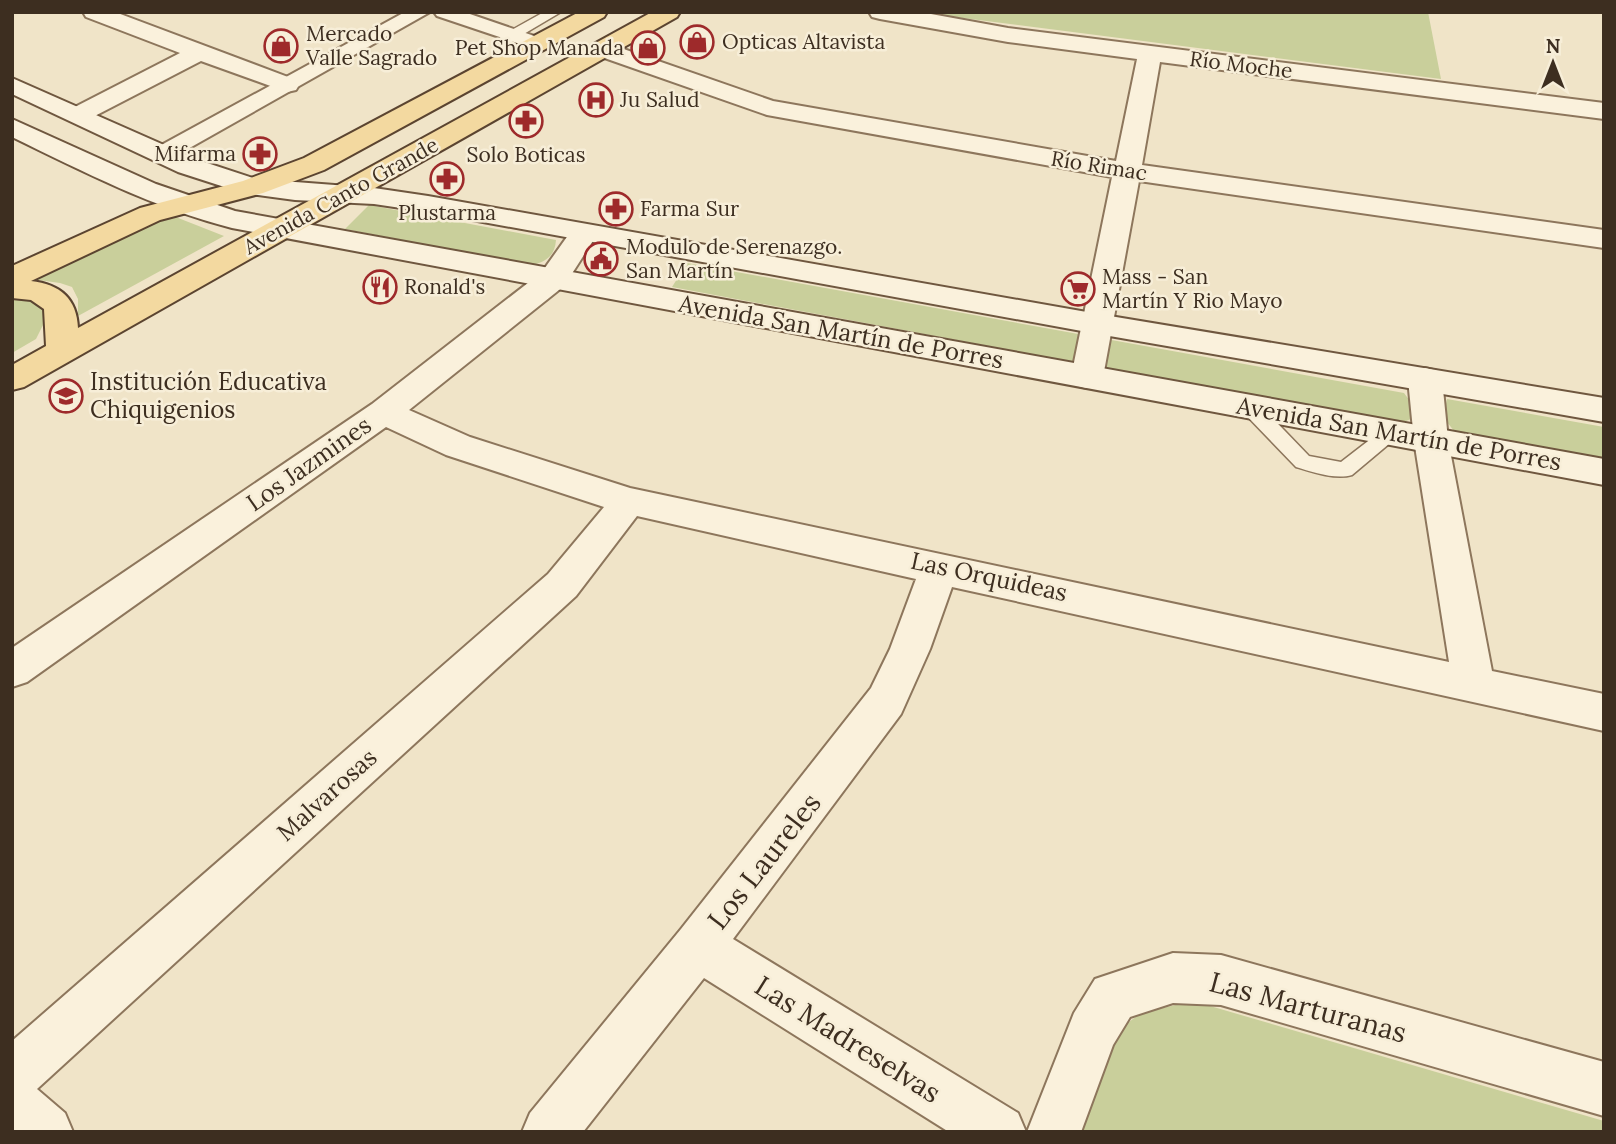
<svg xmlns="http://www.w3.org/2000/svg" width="1616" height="1144" viewBox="0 0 1616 1144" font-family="Lora,serif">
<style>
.green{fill:#c9cf9b}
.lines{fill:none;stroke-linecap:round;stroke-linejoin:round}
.service-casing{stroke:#8d765c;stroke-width:3}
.pedestrian-casing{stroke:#8d765c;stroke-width:4}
.minor-casing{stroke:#8d765c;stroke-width:4}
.secondary-casing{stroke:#6f573f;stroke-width:4}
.primary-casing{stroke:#5b4430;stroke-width:4}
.service{fill:#faf1dc;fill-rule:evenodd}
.pedestrian{fill:#faf1dc;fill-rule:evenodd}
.minor{fill:#faf1dc;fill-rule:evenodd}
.secondary{fill:#faf1dc;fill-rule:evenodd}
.primary{fill:#f3d9a0;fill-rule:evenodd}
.labels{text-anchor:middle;stroke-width:5;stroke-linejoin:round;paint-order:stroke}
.far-poi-label{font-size:21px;fill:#3d2e20;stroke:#f7eed8;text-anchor:start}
.far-street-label{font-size:21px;fill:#3d2e20;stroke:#f7eed8}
.street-label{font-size:24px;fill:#3d2e20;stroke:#f7eed8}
.poi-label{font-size:24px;fill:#3d2e20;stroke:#f7eed8;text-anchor:start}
.near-street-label{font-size:28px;fill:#3d2e20;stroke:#f7eed8}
</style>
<rect width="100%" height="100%" fill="#f0e4c8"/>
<path class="green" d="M944,12H1428L1441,79L939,15Z
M369,205L556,240C555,255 547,261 533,265L345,229Z
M163,212L224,236L78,316V299L72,287L60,283L24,278Z
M687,263L1404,393L1413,405L1411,419L1401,423L672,287Z
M12,295L36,300L45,308L46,319L36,339L12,353Z
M1447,399L1604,427V462L1458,436L1443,417Z
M1193,1001L1604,1121V1132H1081L1079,1090L1098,1045L1141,1013Z"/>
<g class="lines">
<defs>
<path id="service" d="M544,12H561L512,41L524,50V56C514,59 504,50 498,42L501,36Z
M1250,400L1257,402L1309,456L1341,462L1385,428L1392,426L1399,428L1402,433L1352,475C1336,480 1312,472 1296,467L1243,412L1240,407L1243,402Z"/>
<path id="pedestrian" d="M405,12H430L170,159H154L150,154L154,149Z
M434,12H464L543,39L546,43L543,47H529L437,16Z"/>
<path id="minor" d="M83,12H115L296,80L299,85L296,90L287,92L201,61L87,120L78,123L69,120L65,115L69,110L180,53L86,17Z
M869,12H920L1008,28L1604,103V119L1160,62L1142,165L1604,230V248L1139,181L1103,377L1099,385L1087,388L1075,385L1071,377L1112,177L767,115L596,55L592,50L596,45H612L773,101L1116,161L1137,59L1008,42L880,19L872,17Z
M584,224L594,227L598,233L564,286L409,410L470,437L630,488L1449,662L1414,440L1408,379L1413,371L1425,368L1437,371L1442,379L1448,440L1492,671L1604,694V731L952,587L930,649L901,714L733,939L1018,1113L1026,1132H949L704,978L583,1132H522L530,1113L681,929L871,688L890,649L916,579L637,516L576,596L37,1089L65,1113L73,1132H12V1041L548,574L604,507L446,455L386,427L27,682L12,687V648L372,404L542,272L574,227Z
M1173,953L1221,955L1604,1062V1116L1221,1005L1173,1003L1130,1017L1113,1045L1081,1132H1027L1074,1013L1095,979Z"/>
<path id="secondary" d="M12,78L198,160L256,179L374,188L428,196L1098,314L1604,398V422L1098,334L428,212L374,204L295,200L243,193L178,172L12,94Z
M12,119L156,184L235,211L1604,459V485L232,228C154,208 84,172 12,137Z"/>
<path id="primary" d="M579,12H607L604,17L324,170L263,193L160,220L31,281C60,284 77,299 78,328L652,12H680L677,17L24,387L12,390V365L46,346L44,309L31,300L12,298V266L140,208L243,181L304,158Z"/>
</defs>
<use href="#service" class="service-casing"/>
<use href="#pedestrian" class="pedestrian-casing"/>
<use href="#minor" class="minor-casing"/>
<use href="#secondary" class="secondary-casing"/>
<use href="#primary" class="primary-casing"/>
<use href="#service" class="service"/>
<use href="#pedestrian" class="pedestrian"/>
<use href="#minor" class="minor"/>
<use href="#secondary" class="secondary"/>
<use href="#primary" class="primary"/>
</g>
<defs>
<symbol id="shop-ring" viewBox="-11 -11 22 22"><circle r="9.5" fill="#f7eed8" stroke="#9e2a2b" stroke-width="1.5"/><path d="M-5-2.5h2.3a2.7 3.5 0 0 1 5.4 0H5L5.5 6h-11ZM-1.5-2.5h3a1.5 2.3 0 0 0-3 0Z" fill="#9e2a2b"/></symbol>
<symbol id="hospital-ring" viewBox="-11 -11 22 22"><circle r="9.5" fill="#f7eed8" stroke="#9e2a2b" stroke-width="1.5"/><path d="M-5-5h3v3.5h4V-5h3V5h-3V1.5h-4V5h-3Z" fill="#9e2a2b"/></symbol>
<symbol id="pharmacy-ring" viewBox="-11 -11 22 22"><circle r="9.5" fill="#f7eed8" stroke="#9e2a2b" stroke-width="1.5"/><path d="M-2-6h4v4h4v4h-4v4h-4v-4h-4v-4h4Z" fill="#9e2a2b"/></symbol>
<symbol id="civic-ring" viewBox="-11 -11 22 22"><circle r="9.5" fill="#f7eed8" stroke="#9e2a2b" stroke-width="1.5"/><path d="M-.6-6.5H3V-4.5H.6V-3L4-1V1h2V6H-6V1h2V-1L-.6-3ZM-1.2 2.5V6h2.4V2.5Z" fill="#9e2a2b"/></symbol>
<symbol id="restaurant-ring" viewBox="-11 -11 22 22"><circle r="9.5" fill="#f7eed8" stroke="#9e2a2b" stroke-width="1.5"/><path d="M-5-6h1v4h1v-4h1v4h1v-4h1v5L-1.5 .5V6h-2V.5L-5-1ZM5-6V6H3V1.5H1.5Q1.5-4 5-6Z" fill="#9e2a2b"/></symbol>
<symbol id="supermarket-ring" viewBox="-11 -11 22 22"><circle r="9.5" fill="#f7eed8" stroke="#9e2a2b" stroke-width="1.5"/><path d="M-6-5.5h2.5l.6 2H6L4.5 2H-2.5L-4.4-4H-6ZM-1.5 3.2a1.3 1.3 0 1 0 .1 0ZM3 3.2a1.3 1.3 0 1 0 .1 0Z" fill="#9e2a2b"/></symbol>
<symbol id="school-ring" viewBox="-11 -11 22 22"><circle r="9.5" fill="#f7eed8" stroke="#9e2a2b" stroke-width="1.5"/><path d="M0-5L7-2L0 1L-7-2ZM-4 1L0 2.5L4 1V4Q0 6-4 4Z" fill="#9e2a2b"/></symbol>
</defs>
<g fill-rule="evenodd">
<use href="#shop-ring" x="678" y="23" width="38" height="38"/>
<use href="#shop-ring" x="262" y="27" width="38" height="38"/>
<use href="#shop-ring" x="629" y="29" width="38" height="38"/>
<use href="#hospital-ring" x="577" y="81" width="38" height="38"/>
<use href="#pharmacy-ring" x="507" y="102" width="38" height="38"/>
<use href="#pharmacy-ring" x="241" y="135" width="38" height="38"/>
<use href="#pharmacy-ring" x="428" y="160" width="38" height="38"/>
<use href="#pharmacy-ring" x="597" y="190" width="38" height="38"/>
<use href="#civic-ring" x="582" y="240" width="38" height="38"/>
<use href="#restaurant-ring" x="361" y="268" width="38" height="38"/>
<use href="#supermarket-ring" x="1059" y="270" width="38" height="38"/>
<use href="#school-ring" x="47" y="377" width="38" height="38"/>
</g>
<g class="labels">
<g class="far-poi-label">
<text x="306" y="41">Mercado<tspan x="306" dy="24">Valle Sagrado</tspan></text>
<text x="722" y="49">Opticas Altavista</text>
<text x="624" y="55" text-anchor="end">Pet Shop Manada</text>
<text x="620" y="107">Ju Salud</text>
<text x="236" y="161" text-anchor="end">Mifarma</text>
<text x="526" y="162" text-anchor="middle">Solo Boticas</text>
<text x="640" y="216">Farma Sur</text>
<text x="447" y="220" text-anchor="middle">Plustarma</text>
<text x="626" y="254">Modulo de Serenazgo.<tspan x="626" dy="24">San Martín</tspan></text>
<text x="1102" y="284">Mass - San<tspan x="1102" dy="24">Martín Y Rio Mayo</tspan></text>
<text x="404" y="294">Ronald's</text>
</g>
<g class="far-street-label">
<text transform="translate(1241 65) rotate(7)" y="7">Río Moche</text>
<text transform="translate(1099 166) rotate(9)" y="7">Río Rimac</text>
<text transform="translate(341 196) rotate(-29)" y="7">Avenida Canto Grande</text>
</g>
<g class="street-label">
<text transform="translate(841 332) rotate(10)" y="8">Avenida San Martín de Porres</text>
<text transform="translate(1399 434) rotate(10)" y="8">Avenida San Martín de Porres</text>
<text transform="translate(309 464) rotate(-35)" y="8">Los Jazmines</text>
<text transform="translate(989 577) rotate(12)" y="8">Las Orquideas</text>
<text transform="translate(327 795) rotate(-42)" y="8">Malvarosas</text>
</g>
<g class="poi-label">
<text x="90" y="390">Institución Educativa<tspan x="90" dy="28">Chiquigenios</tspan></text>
</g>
<g class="near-street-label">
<text transform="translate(764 861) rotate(-52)" y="10">Los Laureles</text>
<text transform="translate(1308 1007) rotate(15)" y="10">Las Marturanas</text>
<text transform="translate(848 1039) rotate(32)" y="10">Las Madreselvas</text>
</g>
</g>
<rect width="1616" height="1144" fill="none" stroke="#3d2e20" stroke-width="28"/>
<g transform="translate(1553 63)" stroke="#f7eed8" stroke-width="5" paint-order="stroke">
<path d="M0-5L12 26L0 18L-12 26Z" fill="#3d2e20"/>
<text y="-10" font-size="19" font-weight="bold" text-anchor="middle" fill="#3d2e20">N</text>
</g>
</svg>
